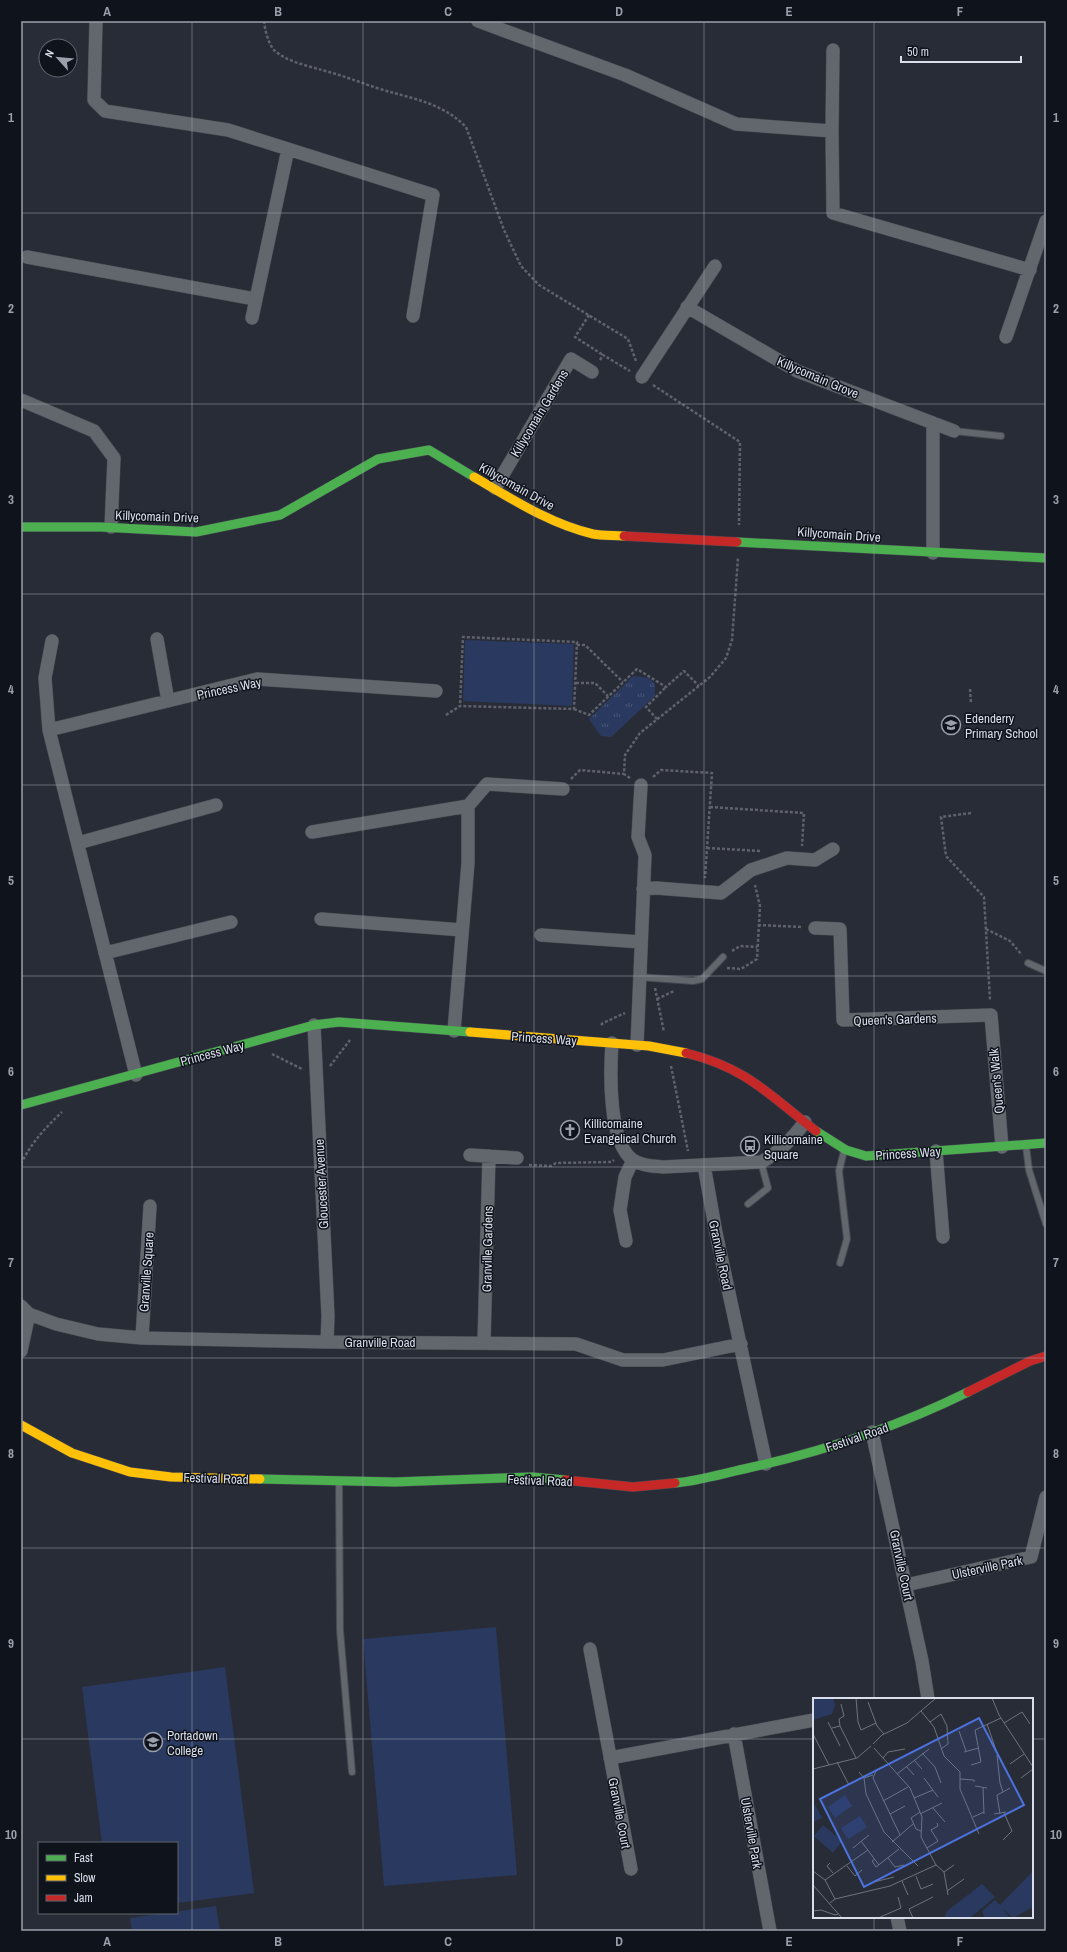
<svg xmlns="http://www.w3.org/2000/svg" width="1067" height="1952" viewBox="0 0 1067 1952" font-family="'Archivo Narrow',sans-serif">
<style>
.green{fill:#2a3960}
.park{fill:url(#park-tufts)}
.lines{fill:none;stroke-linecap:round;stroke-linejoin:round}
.lane-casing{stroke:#464952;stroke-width:8}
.street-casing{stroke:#464952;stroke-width:14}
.fast-casing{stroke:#464952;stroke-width:10}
.slow-casing{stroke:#464952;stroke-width:10}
.jam-casing{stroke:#464952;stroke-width:10}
.path{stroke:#5f626a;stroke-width:2.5;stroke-dasharray:3 2;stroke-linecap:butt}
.lane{stroke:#62666d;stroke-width:6}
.street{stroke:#62666d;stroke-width:13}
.fast{stroke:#4caf50;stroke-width:9}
.slow{stroke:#ffc107;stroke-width:9}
.jam{stroke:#c62828;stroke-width:9}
.grid{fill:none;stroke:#9ba0ac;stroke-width:1;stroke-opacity:0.55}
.labels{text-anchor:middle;stroke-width:3;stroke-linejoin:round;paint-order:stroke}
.street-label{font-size:13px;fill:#d9deeb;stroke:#0f131b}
.poi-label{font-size:13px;fill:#d9deeb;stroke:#0f131b;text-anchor:start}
.inset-road{fill:none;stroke:#6f737e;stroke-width:1}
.view{fill:#4c72dd;fill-opacity:0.15;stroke:#4c72dd;stroke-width:2}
.inset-edge{fill:none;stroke:#d9deeb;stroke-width:2}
.neatline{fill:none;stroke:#9ba0ac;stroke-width:1.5}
.grid-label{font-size:13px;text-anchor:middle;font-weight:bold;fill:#9ba0ac}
</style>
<defs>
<pattern id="park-tufts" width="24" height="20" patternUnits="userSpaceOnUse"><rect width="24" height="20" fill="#2a3960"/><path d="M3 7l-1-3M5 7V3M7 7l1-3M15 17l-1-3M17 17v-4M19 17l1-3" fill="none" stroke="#485577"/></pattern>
</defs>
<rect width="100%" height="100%" fill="#282c36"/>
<path class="green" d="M465,640L574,644L572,706L463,701Z
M496,1627L517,1875L384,1886L363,1639Z
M225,1667L254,1893L177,1903V1843H102L82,1687Z
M216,1906L220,1931H132L130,1918Z"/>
<path class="park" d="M633,676L649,678L655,684V696L611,737L601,736L589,719Z"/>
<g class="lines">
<defs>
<path id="lane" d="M954,431L1001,436
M1028,963L1046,971
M639,977L693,981L702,979L723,957
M1026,1146L1029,1170L1046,1224
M748,1204L768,1188L761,1162
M840,1263L847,1239L839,1171L844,1151
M339,1482L340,1630L352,1772"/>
<path id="street" d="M96,21L94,100L105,111L228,130L433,195L413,316
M478,21L625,75L736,124L832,131L833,50
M832,131L833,213L1030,270
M27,257L255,299
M687,307L797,371L954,431
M252,318L288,149
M1006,337L1046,221
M642,377L715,266
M21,400L94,431L114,458L111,527
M933,423V553
M495,488L571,359L592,372
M157,639L168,701
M52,641L45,678L49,730L136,1075
M49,730L257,679L436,691
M312,832L468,806L487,784L563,789
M78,843L216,805
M643,889L656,888L721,893L751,870L787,858L815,860L833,849
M321,919L462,930
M815,928L840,929L843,1020L991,1015L1002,1147
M541,935L641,942
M105,953L231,922
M314,1025L328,1316L327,1342
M454,1031L468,863V806
M612,1043C610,1071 608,1143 633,1160C642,1166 653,1166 663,1167L761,1162C779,1153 793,1138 805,1122
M637,1045L645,855L638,837L641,785
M936,1151L943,1237
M470,1155L517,1158
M704,1165L716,1233L766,1464
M626,1241L620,1210L625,1177L633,1160
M21,1306L29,1314L56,1324L98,1334L142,1338L327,1342L576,1344L623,1360H663L741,1344
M142,1338L150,1206
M484,1342L489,1156
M21,1351L29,1314
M872,1432L922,1661L928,1699
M906,1585L1031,1557L1046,1497
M590,1649L631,1869
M734,1734L770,1931
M610,1758L814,1720
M897,1917L900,1931"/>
<path id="fast" d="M21,527H101L196,532L280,515L378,459L429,450L474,477
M737,542L1046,558
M21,1105L314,1025L339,1022L470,1032
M816,1131L846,1150L866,1156L1046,1143
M260,1479L395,1482L532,1477L565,1480
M675,1483C698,1481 721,1474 744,1469C822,1452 897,1427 968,1392"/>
<path id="slow" d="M474,477C512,499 550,524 593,534C603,536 614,535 624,536
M470,1032L649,1046L686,1053
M21,1425L72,1453L130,1472L171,1477L260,1479"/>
<path id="jam" d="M624,536L737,542
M686,1053C747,1068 769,1095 816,1131
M968,1392L1030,1361L1046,1356
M565,1480L633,1487L675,1483"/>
</defs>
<use href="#lane" class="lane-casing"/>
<use href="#street" class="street-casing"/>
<use href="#fast" class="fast-casing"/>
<use href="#slow" class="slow-casing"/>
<use href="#jam" class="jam-casing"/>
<path class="path" d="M264,21C265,30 268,43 274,50C285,61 308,66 322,70C341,75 359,82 377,88C411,99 440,101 466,127L504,230L521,266L539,285L628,339L636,361
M589,315L575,337L603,355
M600,360L603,355L630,371
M653,385L740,442L739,525
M577,645H585L623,682
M576,683H595L608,696
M970,689L971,703
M574,709L589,715L637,669L666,687L684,671L699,686
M446,715L460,706L574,709L577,642L463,637L460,706
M657,719L646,707L666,687
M653,777L661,770L712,773L705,878
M630,778L624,774L625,755L640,733L710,677L726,658L732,640L738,558
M571,779L580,770L624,774
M710,807L804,813L802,846
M971,813L941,817L946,856L984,897L990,1000
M707,848L761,851
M758,925L802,927
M986,929L1010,941L1022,955
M732,951L740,946L757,947
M727,968L741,969L757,959L760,906L755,885
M655,988L664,1032
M657,999L674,991
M601,1025L603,1023L625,1013
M272,1054L302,1069
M330,1066L350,1040
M671,1066L688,1151
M21,1164C31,1143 45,1128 62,1112
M529,1165L551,1166L556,1163L612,1162L614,1160"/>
<use href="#lane" class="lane"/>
<use href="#street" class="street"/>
<use href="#fast" class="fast"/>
<use href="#slow" class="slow"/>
<use href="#jam" class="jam"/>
</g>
<path class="grid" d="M192,21V1931M363,21V1931M534,21V1931M704,21V1931M874,21V1699M21,213H1046M21,404H1046M21,594H1046M21,785H1046M21,976H1046M21,1167H1046M21,1358H1046M21,1548H1046M21,1739H814M1032,1739H1046M874,1917V1931"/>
<defs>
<symbol id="school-ring" viewBox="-11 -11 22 22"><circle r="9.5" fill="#0f131b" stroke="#9ba0ac" stroke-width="1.5"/><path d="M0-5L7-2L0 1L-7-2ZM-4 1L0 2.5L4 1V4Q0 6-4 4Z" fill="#9ba0ac"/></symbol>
<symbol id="church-ring" viewBox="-11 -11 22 22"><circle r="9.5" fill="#0f131b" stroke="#9ba0ac" stroke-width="1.5"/><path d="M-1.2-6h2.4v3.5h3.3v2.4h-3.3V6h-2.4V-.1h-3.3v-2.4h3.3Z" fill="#9ba0ac"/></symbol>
<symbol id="bus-ring" viewBox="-11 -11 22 22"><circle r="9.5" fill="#0f131b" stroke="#9ba0ac" stroke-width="1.5"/><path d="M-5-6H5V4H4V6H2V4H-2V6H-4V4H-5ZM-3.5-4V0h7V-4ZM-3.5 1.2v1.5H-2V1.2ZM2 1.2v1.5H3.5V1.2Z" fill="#9ba0ac"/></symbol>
</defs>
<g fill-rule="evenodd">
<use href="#school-ring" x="940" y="714" width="22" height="22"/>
<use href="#church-ring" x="559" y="1119" width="22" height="22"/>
<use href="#bus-ring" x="739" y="1135" width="22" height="22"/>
<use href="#school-ring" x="142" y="1731" width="22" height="22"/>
</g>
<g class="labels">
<g class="street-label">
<text transform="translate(818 377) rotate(23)" y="5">Killycomain Grove</text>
<text transform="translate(539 413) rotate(-59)" y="5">Killycomain Gardens</text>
<text transform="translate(517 486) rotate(29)" y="5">Killycomain Drive</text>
<text transform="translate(157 516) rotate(2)" y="5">Killycomain Drive</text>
<text transform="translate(839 534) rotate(4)" y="5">Killycomain Drive</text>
<text transform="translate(229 688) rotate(-12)" y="5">Princess Way</text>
<text transform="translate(895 1019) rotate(-2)" y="5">Queen's Gardens</text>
<text transform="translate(544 1038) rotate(4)" y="5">Princess Way</text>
<text transform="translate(212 1053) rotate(-15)" y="5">Princess Way</text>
<text transform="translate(996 1081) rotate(-95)" y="5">Queen's Walk</text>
<text transform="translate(908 1153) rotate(-4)" y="5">Princess Way</text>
<text transform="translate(321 1184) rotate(-93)" y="5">Gloucester Avenue</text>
<text transform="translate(487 1249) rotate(-89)" y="5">Granville Gardens</text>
<text transform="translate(721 1255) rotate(78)" y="5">Granville Road</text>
<text transform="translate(146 1272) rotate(-86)" y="5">Granville Square</text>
<text x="380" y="1347">Granville Road</text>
<text transform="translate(857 1437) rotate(-19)" y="5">Festival Road</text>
<text transform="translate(216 1478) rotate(2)" y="5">Festival Road</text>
<text transform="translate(540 1480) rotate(2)" y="5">Festival Road</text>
<text transform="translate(902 1565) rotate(78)" y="5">Granville Court</text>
<text transform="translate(987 1567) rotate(-12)" y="5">Ulsterville Park</text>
<text transform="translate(620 1813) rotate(79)" y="5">Granville Court</text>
<text transform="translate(752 1833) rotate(80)" y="5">Ulsterville Park</text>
</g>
<g class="poi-label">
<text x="965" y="723">Edenderry<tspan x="965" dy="15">Primary School</tspan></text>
<text x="584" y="1128">Killicomaine<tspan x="584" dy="15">Evangelical Church</tspan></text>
<text x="764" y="1144">Killicomaine<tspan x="764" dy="15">Square</tspan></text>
<text x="167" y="1740">Portadown<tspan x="167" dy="15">College</tspan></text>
</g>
</g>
<g transform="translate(813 1698)">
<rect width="220" height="220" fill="#282c36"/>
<path d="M32,97L39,108L22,120L15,109ZM0,103L9,120L0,124ZM47,118L54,129L35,141L28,130ZM10,127L29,143L20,155L1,138Z" fill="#2a3960"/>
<path d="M220,173V209L200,220L189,210L197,220H172L169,213L182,202L187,207ZM169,186L182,199L157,220H131L134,213Z" fill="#2a3960"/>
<path d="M0,0H20L22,7L19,16L0,22Z" fill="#2a3960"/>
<path class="inset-road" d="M43,0L45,24L48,32L63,25M179,0L186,17L220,69M55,4L64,28L71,36M108,13L121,29L131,58L147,74V91L166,136M15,24L27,48M117,24L128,16L134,28L135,46L128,51M191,25L209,14L217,26M174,26L184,55M27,28L26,21L31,18L28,6M19,30L27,28L43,60M146,33L153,53M0,36L16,67M60,46L69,37L94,25L123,0M151,54L166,50M109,55L122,69L128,85M184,57L187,85L190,94L197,90M70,60L75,54L92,51M101,62L109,71M24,64L36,87M75,66L63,73L60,80L87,137M197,66L211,56M158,67L168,64L162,32L188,20M93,68L101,77M0,71L44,60L58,48M46,74L51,80L60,77M84,76L116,51M51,80L53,96L71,134L105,168M111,80L125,99M208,80L220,71M147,81L161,82V84M162,88L174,90M170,89L171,116M101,100L120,92M70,103L95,89M120,110L132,124M107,114L98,120L103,131L108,133M77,116L92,108M107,116L129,105M181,116L193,114M187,116L184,97L190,94M160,119L171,114M190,142L199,133L191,115M48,143L66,167M79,144L100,126M40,150L56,137M114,150L125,143L118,132L125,128L124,125M75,160L82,169L91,167M62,161L59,163L63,169L86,151M17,165L14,168L20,175M123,167L131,174L135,197M34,168L42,178L49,172M0,173L12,182L22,201M131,174L141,167M103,178L108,191L120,186M12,182L55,152M89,183L95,197M61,184L81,179M0,187L29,220M134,193L151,181M17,205L22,201L77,188L123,167L108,139L109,119L97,90L61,50M0,213L8,212L22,217L25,216M65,220L88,210L85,199M100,220L96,211L120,199"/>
<path class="view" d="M166,20L211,107L51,189L7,101Z"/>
<rect width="220" height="220" class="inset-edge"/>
</g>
<rect width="1067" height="1952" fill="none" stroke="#0f131b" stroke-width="44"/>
<rect x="38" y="1842" width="140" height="72" fill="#0f131b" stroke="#60646e"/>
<rect x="46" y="1855" width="20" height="6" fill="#4caf50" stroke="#60646e"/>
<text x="74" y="1862" font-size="12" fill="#d9deeb">Fast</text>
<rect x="46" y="1875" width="20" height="6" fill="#ffc107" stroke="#60646e"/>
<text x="74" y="1882" font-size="12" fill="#d9deeb">Slow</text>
<rect x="46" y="1895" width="20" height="6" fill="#c62828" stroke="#60646e"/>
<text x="74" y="1902" font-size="12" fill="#d9deeb">Jam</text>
<g transform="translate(58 58) rotate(297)"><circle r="19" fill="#0f131b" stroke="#60646e"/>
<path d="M0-3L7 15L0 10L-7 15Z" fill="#9ba0ac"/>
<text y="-6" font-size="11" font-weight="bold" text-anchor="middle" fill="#d9deeb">N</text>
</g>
<path d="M901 56v6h120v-6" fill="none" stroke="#d9deeb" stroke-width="2"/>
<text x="907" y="56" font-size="12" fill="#d9deeb" stroke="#0f131b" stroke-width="3" paint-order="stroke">50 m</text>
<rect x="22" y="22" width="1023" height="1908" class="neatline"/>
<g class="grid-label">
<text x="107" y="16">A</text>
<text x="278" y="16">B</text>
<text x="448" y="16">C</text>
<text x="619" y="16">D</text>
<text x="789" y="16">E</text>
<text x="960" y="16">F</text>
<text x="11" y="122">1</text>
<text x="1056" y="122">1</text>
<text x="11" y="313">2</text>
<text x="1056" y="313">2</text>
<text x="11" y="504">3</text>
<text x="1056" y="504">3</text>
<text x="11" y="694">4</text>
<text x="1056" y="694">4</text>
<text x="11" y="885">5</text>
<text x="1056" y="885">5</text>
<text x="11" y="1076">6</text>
<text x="1056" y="1076">6</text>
<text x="11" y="1267">7</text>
<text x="1056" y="1267">7</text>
<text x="11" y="1458">8</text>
<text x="1056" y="1458">8</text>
<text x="11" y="1648">9</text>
<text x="1056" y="1648">9</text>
<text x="11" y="1839">10</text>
<text x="1056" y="1839">10</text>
<text x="107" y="1946">A</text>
<text x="278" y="1946">B</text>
<text x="448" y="1946">C</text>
<text x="619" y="1946">D</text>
<text x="789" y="1946">E</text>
<text x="960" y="1946">F</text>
</g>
</svg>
